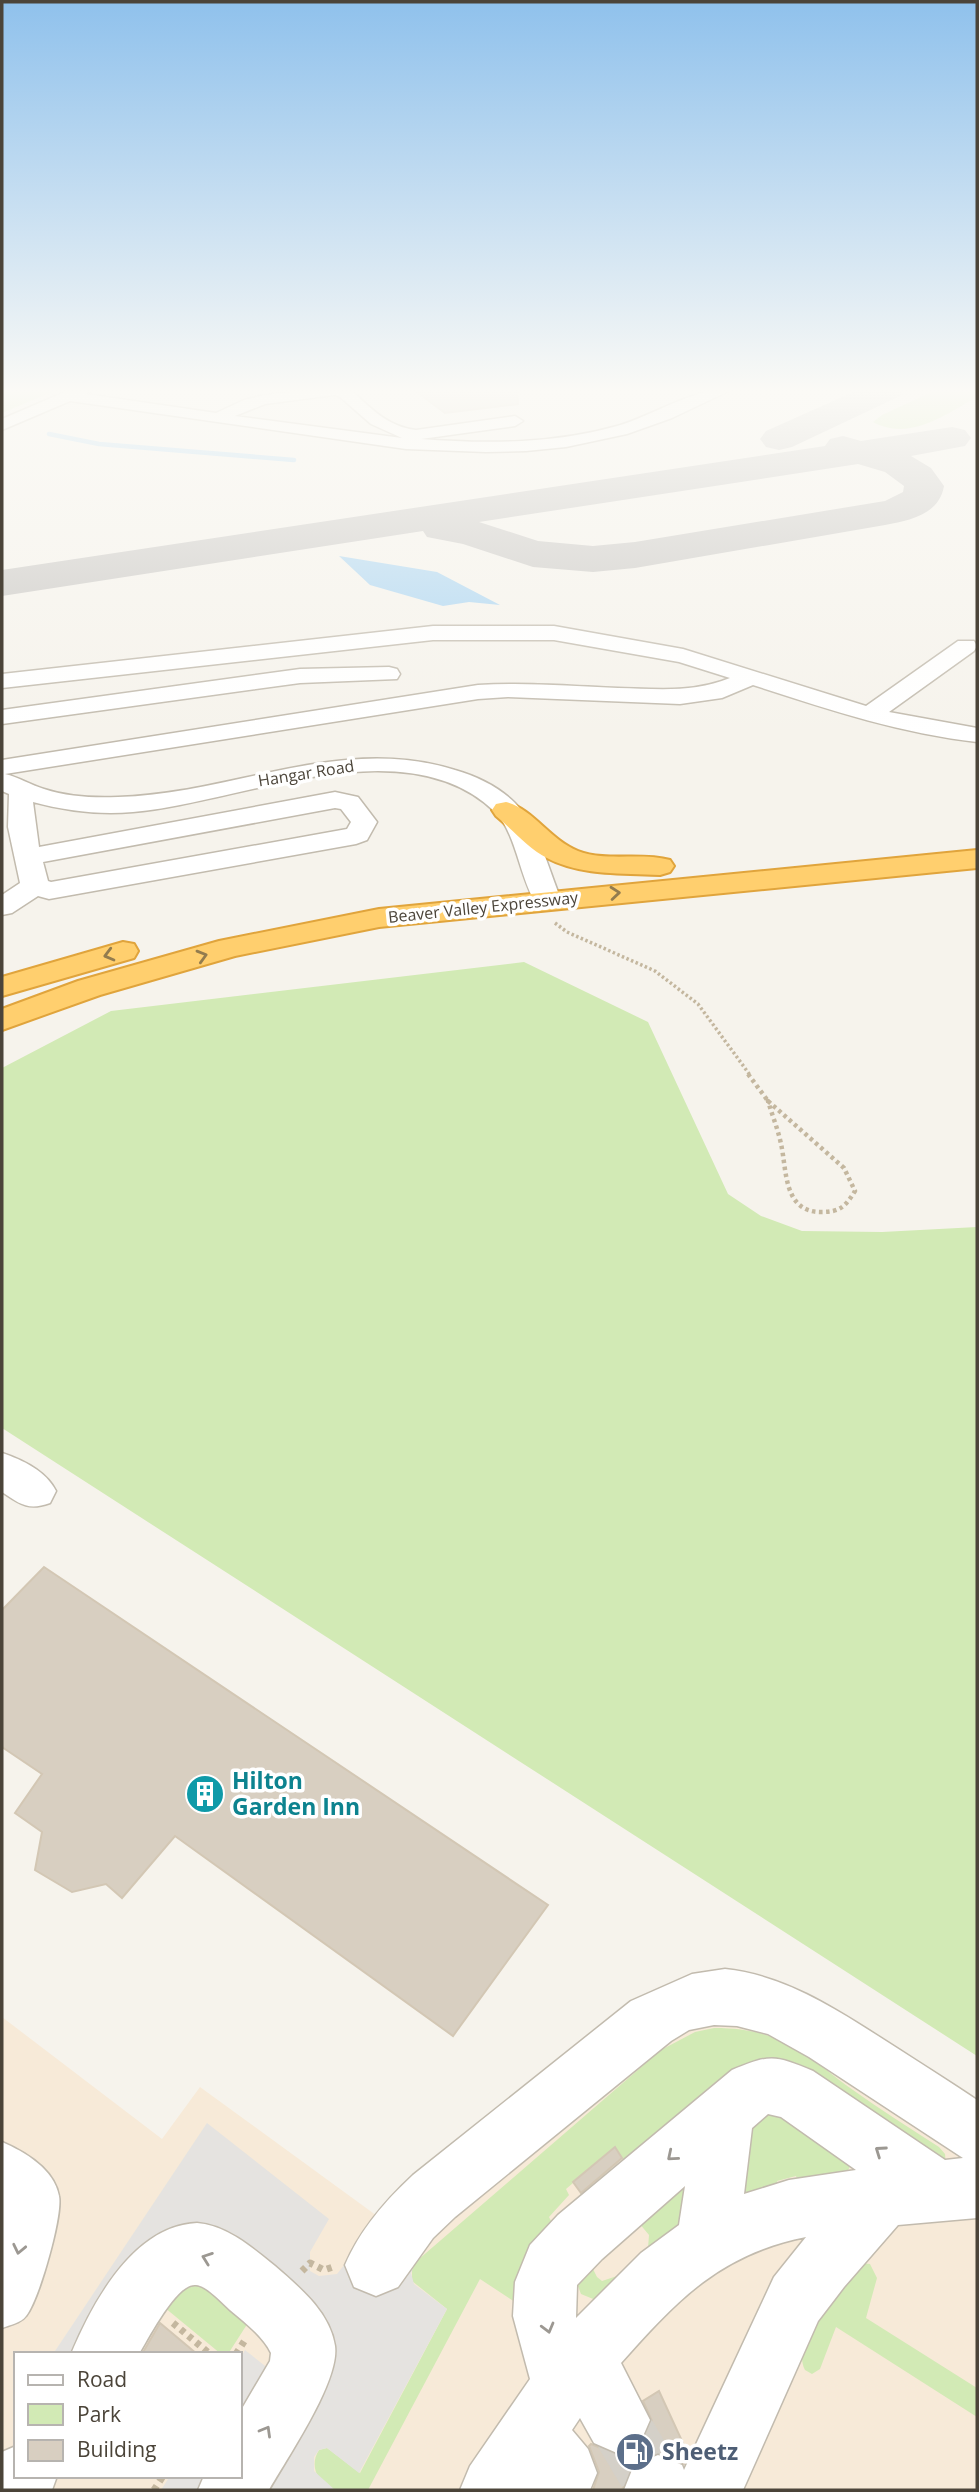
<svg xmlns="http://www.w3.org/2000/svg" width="979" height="2492" viewBox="0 0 979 2492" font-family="'Open Sans',sans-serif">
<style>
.commercial{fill:#f7ead8;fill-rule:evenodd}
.green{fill:#d2eab5}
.parking{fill:#e5e3e0}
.water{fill:#a9d4f2}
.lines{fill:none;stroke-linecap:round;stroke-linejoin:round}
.stream{stroke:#a9d4f2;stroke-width:4.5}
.taxiway{fill:#c8c6c3;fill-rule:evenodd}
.building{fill:#d8cfc1;stroke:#d3c7b4;stroke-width:2}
.minor-tunnel{stroke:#d4d0c8;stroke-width:60;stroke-dasharray:60 30;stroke-linecap:butt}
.minor-casing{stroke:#c2bbae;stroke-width:3}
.highway-casing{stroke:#e0a43c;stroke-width:4}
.path-far2{stroke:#c4b79f;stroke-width:3.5;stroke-dasharray:2.5 2.5;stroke-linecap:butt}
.path-far1{stroke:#c4b79f;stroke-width:4.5;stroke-dasharray:3.5 3.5;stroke-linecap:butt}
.path{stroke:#c4b79f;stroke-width:7;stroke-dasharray:5 5;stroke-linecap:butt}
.minor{fill:#fff;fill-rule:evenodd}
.highway{fill:#ffcf6e;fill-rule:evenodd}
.oneway{stroke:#937c4e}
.oneway2{stroke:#9c9892}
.labels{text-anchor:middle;stroke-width:7;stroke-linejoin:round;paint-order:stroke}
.far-street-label{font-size:16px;fill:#4b4439;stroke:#fff}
.near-culture-label{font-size:23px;font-weight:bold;fill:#0d838f;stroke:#fff;text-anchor:start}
.near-service-label{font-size:23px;font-weight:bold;fill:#4e5e75;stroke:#fff;text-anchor:start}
</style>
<rect width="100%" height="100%" fill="#f6f3ec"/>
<path class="commercial" d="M2,2017L162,2139L200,2087L421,2248L557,2128L680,2030L707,2024H738L772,2031L810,2050L977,2169V2490H2ZM16,2354H240V2476H16Z"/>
<path class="green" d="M2,389H59L2,413Z
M938,389H977V397C946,414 910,442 873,422L882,415Z
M524,962L648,1022L728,1194L761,1216L802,1231L882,1232L977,1227V2056L2,1428V1068L111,1011Z
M714,2028C782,2028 802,2053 853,2090C881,2110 910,2128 939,2147L945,2154L946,2165L810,2085L626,2163L614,2148L566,2189L569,2195L549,2217L554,2227L515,2302L480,2279L368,2490C359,2490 343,2492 334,2490C317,2483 309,2465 319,2450L327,2448L360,2473L447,2309L412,2281V2268L419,2259L661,2050L695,2032Z
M766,2102L851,2164L846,2175L801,2190L796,2176L777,2181L781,2194L736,2203L734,2143Z
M698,2155L696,2215L648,2248L649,2235L639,2223Z
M861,2263L870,2264L877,2278L866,2318L977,2388V2417L836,2327L820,2369L812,2374L805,2370C789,2342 844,2286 861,2263Z
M592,2267L597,2277L602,2281L623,2274L598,2301L581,2294L576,2281Z
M178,2272L255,2312L228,2354H221L153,2298Z"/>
<path class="parking" d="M207,2123L329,2219L310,2252V2271L319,2276L337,2274L374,2227L415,2264L411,2273L414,2284L447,2309L359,2473L327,2448L319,2450L314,2457V2471L335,2490H161L170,2476H240V2359L245,2350L274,2373L289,2366L199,2268L117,2354H53Z"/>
<path class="water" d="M339,556L437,572L500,605L469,602L443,606L370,585Z"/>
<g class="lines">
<path class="stream" d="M49,434L99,444L294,460"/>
<path class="taxiway" d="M860,389H905L900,396L792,447L779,450L766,447L760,439L766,431Z
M952,427L965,430L971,438L965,446L911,456L931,468L944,486C939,515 910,520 885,525L635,568L593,572L533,567L463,544L427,537L423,531L2,596V570L825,446L830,439L843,436L861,441ZM858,464L885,472L904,486L903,492L885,501L635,542L593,546L538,541L479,522Z"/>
</g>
<path class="building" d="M413,389H517L518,404L445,413Z
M44,1567L548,1905L453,2036L175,1836L122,1898L106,1884L72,1892L35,1870L42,1832L15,1813L42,1774L2,1747V1610Z
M615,2147L622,2158L581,2193L573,2182Z
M160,2323L197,2354H142Z
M659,2391L688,2454L684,2464L657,2453L632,2464L622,2490H593L599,2472L589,2446L591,2444L618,2455L641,2445L652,2421L643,2401Z"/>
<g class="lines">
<path class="minor-tunnel" d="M617,2420L658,2489"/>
<defs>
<path id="minor" d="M72,389H93L86,394L216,413L244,400L265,395L318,389H350C369,407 388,427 416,430L515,416L523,421L515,426L421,439C486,444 554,444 617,426C655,415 694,387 733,389L672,418L627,434L566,447L526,451L486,452L406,449L70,401L2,430V419ZM334,395L339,396L371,424L402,438L235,416L265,404Z
M433,626H554L683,649L866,706L958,641H974L977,646L974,651L889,712L977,728V742C899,733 827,709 753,685L722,698L680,704L508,697L478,699L5,774C18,777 31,785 44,789C68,797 94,798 118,797C232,794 341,734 455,770C476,776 499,787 515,803C539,827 548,869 561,899L557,905L547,907L537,905C520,880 517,835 496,813C406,724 240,803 133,812C99,815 66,811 33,802L39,847L335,792L358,797L377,822L367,840L356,844L49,899L38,896L12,913L2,915V895L20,883L8,827L9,794L2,791V760L478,685C525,682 572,686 618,688C657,689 694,693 730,678L679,662L554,640H433L2,688V674ZM335,808L341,809L351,822L347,829L51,882L48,881L43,862Z
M389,667L397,669L400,674L397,679L300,683L2,724V710L300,669Z
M2,1453C23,1460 46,1471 56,1491L50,1503C28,1511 20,1504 2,1492Z
M725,1969C791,1976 846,2016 900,2050C926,2067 952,2083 977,2100V2218L898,2225L844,2287L818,2321L743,2490H624L634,2465L658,2455L682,2465L684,2470L774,2277L806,2237C720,2254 677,2300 621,2363L650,2420L640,2443L617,2453L594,2443L580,2418L572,2430L588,2449L597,2473L590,2490H460L470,2466L530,2379L513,2316L515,2282L530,2245L558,2215L732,2070C770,2054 775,2055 813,2071L945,2160L963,2158L809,2057L768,2034L737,2026L714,2025L689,2030L671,2041L455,2217L433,2238L398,2287L376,2296L354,2287L345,2265C360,2230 385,2201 413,2175L631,2001L692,1974ZM768,2114L781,2117L856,2170L789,2180L744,2194L752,2128ZM685,2186L679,2225L641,2253L576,2318L577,2285L602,2259Z
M2,2142C25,2152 54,2169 59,2196C63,2215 39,2300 26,2316C21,2323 10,2325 2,2328Z
M197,2223C226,2225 253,2248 275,2266C299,2287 330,2312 335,2346C340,2381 287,2458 269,2490H198L204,2476H240V2412L270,2361L271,2353C263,2336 244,2322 230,2310C221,2302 207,2286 196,2285C177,2282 148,2339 139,2354H71C93,2302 133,2226 197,2223Z
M16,2446V2476H57L52,2490H2V2452Z"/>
<path id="highway" d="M506,802C533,809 550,840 578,851C607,862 640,852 670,860L674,866L670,872L660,875C623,873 581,876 547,858C528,848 513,830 496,816L492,810L496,804Z
M977,850V868L379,927L235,956L100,995L2,1030V1009L78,981L219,941L379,909Z
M123,942L134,944L138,951L134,958L2,996V977Z"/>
</defs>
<use href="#minor" class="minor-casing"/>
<use href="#highway" class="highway-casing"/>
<path class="path-far2" d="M555,923L567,932L655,971L698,1004L750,1075"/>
<path class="path-far1" d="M748,1074L768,1101
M768,1101L844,1168L855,1191C845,1207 840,1212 821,1212C783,1212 787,1170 781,1144C778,1129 772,1115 768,1101Z"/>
<path class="path" d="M302,2271L310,2263L324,2270L333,2267
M173,2323L210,2354
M236,2354L245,2340
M154,2490L163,2476"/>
<use href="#minor" class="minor"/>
<use href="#highway" class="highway"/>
</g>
<defs><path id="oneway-chevron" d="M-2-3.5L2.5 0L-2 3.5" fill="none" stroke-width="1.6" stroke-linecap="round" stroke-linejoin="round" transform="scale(1.75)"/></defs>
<g class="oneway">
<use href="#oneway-chevron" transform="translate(615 893) rotate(-5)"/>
<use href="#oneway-chevron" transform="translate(109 955) rotate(165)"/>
<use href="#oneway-chevron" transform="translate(202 956) rotate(-16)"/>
</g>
<g class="oneway2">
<use href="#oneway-chevron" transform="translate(880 2151) rotate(-145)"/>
<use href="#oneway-chevron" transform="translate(672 2156) rotate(140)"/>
<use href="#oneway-chevron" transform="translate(19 2249) rotate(102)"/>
<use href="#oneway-chevron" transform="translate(207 2258) rotate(-160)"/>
<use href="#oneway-chevron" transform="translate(548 2328) rotate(75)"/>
<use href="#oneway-chevron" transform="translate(266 2431) rotate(-60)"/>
</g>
<linearGradient id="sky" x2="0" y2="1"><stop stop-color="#8fc1ec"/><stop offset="0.53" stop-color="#fbfaf6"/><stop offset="1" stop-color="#fbfaf6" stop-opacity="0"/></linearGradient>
<rect width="979" height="738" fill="url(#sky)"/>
<defs>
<symbol id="building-disc" viewBox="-11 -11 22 22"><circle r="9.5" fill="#0f9aa8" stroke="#fff"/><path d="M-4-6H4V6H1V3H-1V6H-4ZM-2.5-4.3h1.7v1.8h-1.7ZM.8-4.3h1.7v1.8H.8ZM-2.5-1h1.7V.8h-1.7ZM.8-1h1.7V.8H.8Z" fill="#fff"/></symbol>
<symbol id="fuel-disc" viewBox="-11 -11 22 22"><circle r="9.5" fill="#5c6f8a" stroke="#fff"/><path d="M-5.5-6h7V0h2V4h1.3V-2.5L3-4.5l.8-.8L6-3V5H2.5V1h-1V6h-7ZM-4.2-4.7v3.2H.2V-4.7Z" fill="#fff"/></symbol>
</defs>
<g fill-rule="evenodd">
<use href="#building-disc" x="183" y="1772" width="44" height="44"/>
<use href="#fuel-disc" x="613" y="2430" width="44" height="44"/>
</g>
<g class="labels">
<g class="far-street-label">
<text transform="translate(306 773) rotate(-9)" y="6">Hangar Road</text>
<text transform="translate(483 907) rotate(-6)" y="6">Beaver Valley Expressway</text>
</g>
<g class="near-culture-label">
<text x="232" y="1789">Hilton<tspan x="232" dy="26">Garden Inn</tspan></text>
</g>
<g class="near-service-label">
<text x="662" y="2460">Sheetz</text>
</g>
</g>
<rect width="979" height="2492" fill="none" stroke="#4b4439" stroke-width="7"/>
<rect x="14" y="2352" width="228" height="126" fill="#ffffff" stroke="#b7b4b0" stroke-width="2"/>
<rect x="28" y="2375" width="35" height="10" fill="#ffffff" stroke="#b7b4b0" stroke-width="2"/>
<text x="77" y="2387" font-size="21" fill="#4b4439">Road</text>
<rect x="28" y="2404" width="35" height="21" fill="#d2eab5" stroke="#b7b4b0" stroke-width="2"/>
<text x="77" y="2422" font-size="21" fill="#4b4439">Park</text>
<rect x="28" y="2440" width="35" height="21" fill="#d8cfc1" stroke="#b7b4b0" stroke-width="2"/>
<text x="77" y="2457" font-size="21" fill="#4b4439">Building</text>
</svg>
